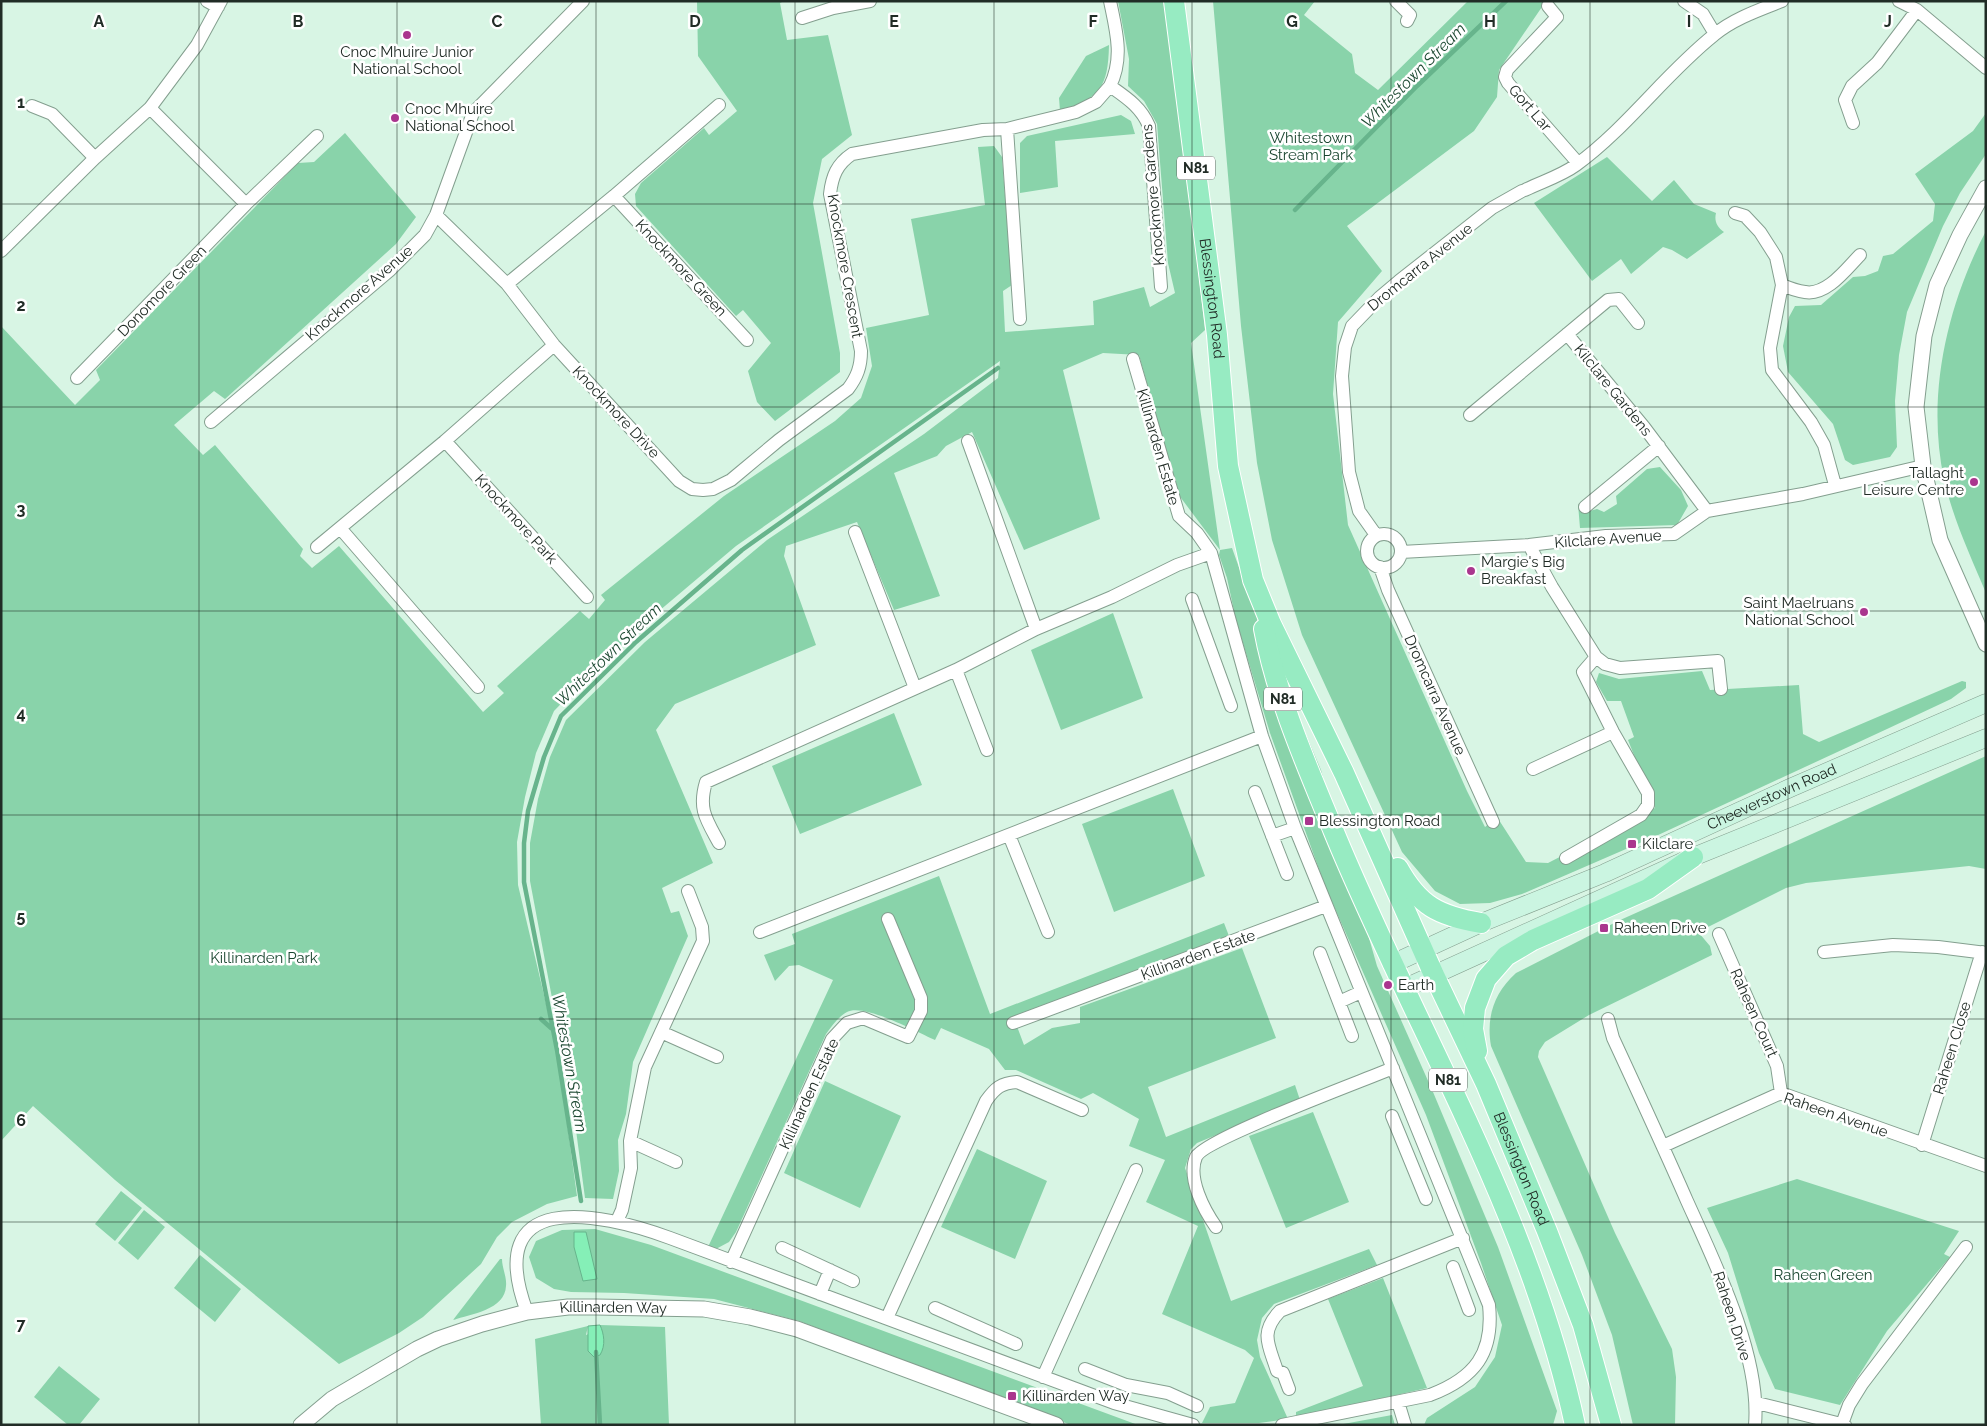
<svg xmlns="http://www.w3.org/2000/svg" width="1987" height="1426" viewBox="0 0 1987 1426" font-family="Raleway,sans-serif">
<style>
.green{fill:#89d3aa}
.water{fill:#85efb7;stroke:#67b48c}
.lines{fill:none;stroke-linecap:round;stroke-linejoin:round}
.stream{stroke:#67b48c;stroke-width:4.5}
.minor-casing{stroke:#849f8f;stroke-width:14}
.tertiary-casing{stroke:#849f8f;stroke-width:17}
.secondary-casing{stroke:#849f8f;stroke-width:19}
.primary-casing{stroke:#fff;stroke-width:22}
.minor{stroke:#fff;stroke-width:12}
.tertiary{stroke:#fff;stroke-width:15}
.secondary{stroke:#cbf5e1;stroke-width:18}
.primary{stroke:#97ebc2;stroke-width:20}
.grid{fill:none;stroke:#212c26;stroke-width:1;stroke-opacity:0.55}
.poi-dot{fill:#aa368e;stroke:#fff;stroke-width:2}
.labels{text-anchor:middle;stroke-width:5;stroke-linejoin:round;paint-order:stroke}
.shield{fill:#fff;stroke:#646b67;stroke-width:1}
.shield-label{font-size:14px;font-weight:bold;fill:#212c26}
.poi-label{font-size:15px;fill:#212c26;stroke:#fff;text-anchor:start}
.street-label{font-size:15px;fill:#212c26;stroke:#fff}
.park-label{font-size:15px;fill:#1a4630;stroke:#fff}
.water-label{font-size:16px;font-style:italic;fill:#1f4b34;stroke:#fff}
.grid-label{font-size:16px;text-anchor:middle;font-weight:bold;fill:#212c26;stroke:#fff;stroke-width:5;stroke-linejoin:round;paint-order:stroke}
</style>
<rect width="100%" height="100%" fill="#d8f5e4"/>
<path class="green" d="M697,1H784L780,3L787,40L828,35L852,135L822,159L813,203L840,353V372L775,421L757,402L748,371L771,343L743,310L736,316L636,206L635,194L641,183L704,128L709,135L737,111L698,56Z
M1118,1H1167L1205,330L1191,343L1220,550L1232,548L1259,623L1321,770L1377,966L1433,1092L1498,1247L1557,1411L1553,1425H1424L1427,1418L1475,1387L1495,1357L1502,1325L1481,1263L1426,1115L1325,886L1270,733L1236,620L1227,578L1219,555L1220,550L1178,494L1139,355L1103,353L1063,370L1100,519L1024,550L972,432L946,446L937,456L894,473L940,596L894,610L857,522L786,546L784,556L816,645L675,704L656,730L713,863L662,888L671,913L679,911L688,936L633,1062L626,1114L618,1140L619,1171L613,1199L585,1198L574,1115L530,881V843L538,799L550,757L566,720L645,642L767,540L924,434L998,378L1000,361L736,546L659,611L589,675L554,711L536,753L525,797L517,842L518,885L557,1050L577,1196L547,1204L512,1222L497,1237L481,1264L423,1317L399,1333L339,1364L115,1180L33,1106L1,1141V326L75,405L100,380L96,370L298,163L314,162L345,133L416,217L396,244L225,399L214,391L174,425L203,455L215,445L303,549L300,556L312,568L339,546L483,712L504,693L497,686L580,611L589,619L605,600L601,595L724,496L835,421L861,398L872,366L866,328L929,315L911,219L985,205L978,147L994,146L1002,157L1012,285L1003,291L1005,332L1094,325L1093,301L1144,287L1150,307L1175,293L1168,263L1157,124L1144,101L1128,86L1129,59Z
M1213,1H1315L1304,15L1352,54L1355,73L1378,90L1468,1H1546L1499,70L1497,97L1474,131L1347,226L1382,271L1338,322L1333,394L1348,525L1467,791L1485,827L1497,817L1526,862L1548,863L1655,808L1628,740L1634,737L1621,701H1607L1596,682L1599,673L1619,679L1702,671L1710,690L1799,685L1803,734L1819,742L1962,681L1966,682V688L1951,699L1887,729L1656,836L1522,894L1490,903L1460,904L1435,891L1402,852L1302,635L1272,540L1257,463L1241,326Z
M1109,45C1108,88 1100,98 1060,111L1059,98L1086,56Z
M1986,113V154L1960,193L1943,226L1907,312L1899,355L1895,401L1897,447L1890,457L1853,465L1845,460L1833,424L1788,372L1783,346L1789,317L1795,306L1821,305L1853,277L1865,276L1878,271L1883,256L1893,254L1933,221L1935,204L1915,174L1973,131Z
M1121,115L1131,121L1135,134L1055,141L1058,187L1020,193V143L1027,136Z
M1607,157L1652,201L1674,180L1694,204L1716,213C1714,221 1717,227 1724,232L1687,259L1672,250L1663,247L1631,274L1621,259L1592,281L1534,203Z
M1986,231V593C1970,555 1953,519 1944,479C1926,396 1947,305 1986,231Z
M1660,467L1681,490L1688,506L1677,525L1580,528L1578,504L1586,512L1597,509L1604,512L1617,504L1616,496L1647,469Z
M1113,613L1143,698L1061,730L1031,650Z
M894,713L922,785L800,834L772,766Z
M1986,756V869L1969,866L1806,883L1786,888L1700,931L1699,933L1710,946L1712,955L1589,1015L1545,1042L1539,1051L1538,1057L1615,1233L1672,1349L1676,1377L1675,1425H1633L1612,1335L1582,1255L1491,1046C1486,1017 1494,993 1516,973L1618,921Z
M1173,789L1205,876L1114,912L1082,824Z
M939,876L990,1014L1224,923L1229,936L1015,1021L1024,1045L1052,1028L1080,1023V1007L1242,948L1276,1038L1148,1087L1166,1137L1295,1085L1300,1100L1197,1143L1191,1149L1185,1168L1231,1301L1369,1249L1377,1265L1274,1304L1262,1318L1257,1340L1260,1357L1288,1419L1259,1423H1202L1210,1407L1235,1403L1254,1358L1245,1350L1162,1314L1198,1226L1146,1202L1165,1160L1129,1146L1139,1119L1093,1093L1081,1099L1016,1070H1005L989,1049L941,1028L935,1040C917,1032 864,1003 847,1012C838,1017 832,1026 826,1034L736,1232L729,1242L714,1250L708,1247L833,980L799,965L789,966L775,981L764,955L795,944L792,934Z
M825,1081L901,1116L860,1208L784,1173Z
M1313,1112L1349,1202L1286,1228L1249,1136Z
M977,1149L1047,1181L1015,1259L941,1227Z
M1797,1179L1959,1231L1944,1254L1950,1257L1887,1331L1840,1405L1775,1389L1759,1353L1728,1253L1707,1208Z
M121,1191L142,1208L115,1241L95,1224Z
M144,1210L165,1227L138,1260L118,1243Z
M595,1229L651,1245L1138,1425H1071L799,1321L714,1299L624,1293L571,1292L554,1289L536,1278L529,1257L536,1241L562,1230Z
M200,1255L241,1289L215,1322L174,1288Z
M500,1259H502C502,1268 507,1277 506,1286C505,1310 471,1314 453,1320Z
M1383,1278L1427,1388L1296,1418V1412L1363,1386L1328,1299Z
M600,1325L665,1327L669,1425H541L535,1339L588,1326L586,1335L600,1329Z
M59,1366L100,1399L79,1425H68L34,1397Z
M1392,1415L1395,1425H1338Z"/>
<path class="water" d="M574,1232H586L597,1279L583,1281L574,1247Z
M600,1325C604,1334 606,1345 600,1355L594,1357L588,1351V1326Z"/>
<g class="lines">
<path class="stream" d="M1295,210L1417,86L1506,1
M541,1019L551,1028
M581,1201L557,1050L524,882V843L528,811L544,757L561,716L636,642L742,550L998,368
M596,1352L600,1425"/>
<defs>
<path id="minor" d="M207,1L218,7
M1110,1C1116,30 1124,58 1110,86C1127,98 1141,107 1149,126L1161,287
M1396,1L1410,15L1407,21
M1684,1L1703,14L1715,34
M1899,1L1917,10L1986,68
M1548,6L1557,17L1507,70L1505,77L1508,83L1578,163
M802,18L833,8L870,1
M32,106L52,114L95,158
M150,108L246,204
M1853,123L1845,100L1852,86L1877,63L1917,10
M1007,129L1020,319
M1525,190C1541,182 1561,176 1576,165C1627,128 1665,74 1714,35C1733,19 1759,10 1782,1
M614,196L747,340
M1735,213L1745,216L1760,232L1776,257L1782,285L1770,348L1772,370L1811,422L1824,445L1835,485
M436,215L507,284L554,345L679,481L692,489L703,490L713,489L731,480L779,440L848,389C857,377 861,367 861,351L830,194C832,176 837,164 852,154L983,130L1007,129L1076,112L1096,102L1110,86
M1,251L95,158L150,108L197,45L221,1
M507,284L614,196L719,105
M1782,285C1789,288 1797,291 1805,292C1827,296 1847,268 1860,255
M1567,334L1644,427L1707,511
M1133,359L1179,516L1197,533L1211,553
M77,378L246,204L317,136
M1470,415L1608,300L1619,299L1638,323
M211,422L389,271L425,235L436,215L473,113L583,1
M445,441L587,597
M968,441L1036,629
M1585,507L1659,446
M340,528L478,687
M855,532L915,688
M1367 551a17 17 0 1 1 34 0a17 17 0 1 1-34 0Z
M1376,535L1359,511L1349,472L1342,376L1345,347L1352,326L1380,297L1399,281L1492,208L1522,191
M1529,545L1552,587L1596,657L1605,664L1620,668L1718,661L1721,689
M317,547L445,441L554,345
M1401,552L1529,545L1606,536L1674,534L1707,511L1803,494L1923,466
M1380,567L1388,590L1493,822
M1192,599L1231,706
M956,670L987,750
M1533,769L1613,732
M1255,792L1287,874
M1009,835L1048,932
M1272,836L1295,828
M719,843C706,819 698,809 706,782L956,670L1036,629L1112,597L1177,565L1211,553L1262,736L1295,828L1489,1305C1494,1353 1475,1378 1430,1395L1282,1425
M1566,858L1641,815L1648,805V793L1613,732L1583,672L1596,657
M760,932L1262,736
M1719,934L1777,1066L1781,1093
M1824,952L1893,945L1938,947L1986,953
M1320,953L1352,1036
M1339,1002L1361,992
M1608,1019L1613,1038C1638,1092 1663,1146 1687,1201C1715,1263 1761,1356 1755,1425
M1013,1023L1326,906
M661,1032L717,1057
M1392,1116L1426,1199
M630,1141L676,1162
M1922,1145L1982,952
M1663,1146L1781,1093L1986,1166
M617,1221L622,1210L631,1168L630,1141L645,1067L703,941L702,927L688,891
M1216,1227C1204,1210 1187,1178 1196,1157C1204,1139 1365,1080 1393,1068
M782,1248L853,1281
M731,1262L832,1039L847,1023L863,1018L908,1037L921,1011V998L888,919
M1453,1267L1469,1310
M820,1294L830,1270
M935,1308L1016,1344
M527,1312C481,1189 597,1211 670,1238L1114,1403L1193,1425
M887,1318L986,1101C995,1088 1001,1083 1017,1082L1082,1110
M1085,1369L1126,1385L1168,1393L1197,1406
M1043,1377L1136,1170
M1289,1389L1283,1373L1277,1371C1269,1345 1259,1333 1280,1311L1463,1238
M1398,1402L1405,1425
M1757,1403L1845,1425
M1842,1424L1849,1405L1862,1384L1966,1247"/>
<g id="tertiary">
<path d="M1986,188L1960,235L1937,285L1924,336L1916,407L1923,466L1940,540L1986,644"/>
<path id="s1" d="M301,1425L332,1399L417,1349L438,1339L482,1324L527,1312L568,1307H596L704,1309L750,1317L797,1329L1056,1425"/>
</g>
<g id="secondary">
<path id="s2" d="M1392,964L1481,923L1605,873L1790,788L1986,703"/>
<path d="M1405,988L1693,857L1986,738"/>
</g>
<g id="primary">
<path id="s3" d="M1174,1L1217,335L1228,466L1253,580L1271,624L1344,773L1434,975L1486,1084L1547,1231L1583,1325L1611,1425"/>
<path d="M1264,629C1277,699 1307,766 1334,832C1415,1029 1530,1214 1575,1425"/>
<path d="M1398,868C1419,906 1439,916 1481,923"/>
<path d="M1477,1051L1473,1029L1475,1008L1486,979L1506,956L1533,940L1648,889L1693,857"/>
</g>
</defs>
<use href="#minor" class="minor-casing"/>
<use href="#tertiary" class="tertiary-casing"/>
<use href="#secondary" class="secondary-casing"/>
<use href="#primary" class="primary-casing"/>
<use href="#minor" class="minor"/>
<use href="#tertiary" class="tertiary"/>
<use href="#secondary" class="secondary"/>
<use href="#primary" class="primary"/>
</g>
<path class="grid" d="M199,1V1425M397,1V1425M596,1V1425M795,1V1425M994,1V1425M1192,1V1425M1391,1V1425M1590,1V1425M1788,1V1425M1,204H1986M1,407H1986M1,611H1986M1,815H1986M1,1019H1986M1,1222H1986"/>
<g class="poi-dot">
<circle cx="407" cy="35" r="5"/>
<circle cx="395" cy="118" r="5"/>
<circle cx="1974" cy="482" r="5"/>
<circle cx="1471" cy="571" r="5"/>
<circle cx="1864" cy="612" r="5"/>
<rect x="1304" y="816" width="10" height="10" rx="2.5"/>
<rect x="1627" y="839" width="10" height="10" rx="2.5"/>
<rect x="1599" y="923" width="10" height="10" rx="2.5"/>
<circle cx="1388" cy="985" r="5"/>
<rect x="1007" y="1391" width="10" height="10" rx="2.5"/>
</g>
<g class="labels">
<g class="shield">
<rect x="1177" y="156.5" width="38" height="23" rx="4"/>
<rect x="1264" y="687.5" width="38" height="23" rx="4"/>
<rect x="1429" y="1068.5" width="38" height="23" rx="4"/>
</g>
<g class="shield-label">
<text x="1196" y="173">N81</text>
<text x="1283" y="704">N81</text>
<text x="1448" y="1085">N81</text>
</g>
<g class="poi-label">
<text x="407" y="57" text-anchor="middle">Cnoc Mhuire Junior<tspan x="407" dy="17">National School</tspan></text>
<text x="405" y="114">Cnoc Mhuire<tspan x="405" dy="17">National School</tspan></text>
<text x="1964" y="478" text-anchor="end">Tallaght<tspan x="1964" dy="17">Leisure Centre</tspan></text>
<text x="1481" y="567">Margie's Big<tspan x="1481" dy="17">Breakfast</tspan></text>
<text x="1854" y="608" text-anchor="end">Saint Maelruans<tspan x="1854" dy="17">National School</tspan></text>
<text x="1319" y="826">Blessington Road</text>
<text x="1642" y="849">Kilclare</text>
<text x="1614" y="933">Raheen Drive</text>
<text x="1398" y="990">Earth</text>
<text x="1022" y="1401">Killinarden Way</text>
</g>
<g class="street-label">
<text transform="translate(1530 108) rotate(49)" y="5">Gort Lar</text>
<text transform="translate(1153 195) rotate(-95)" y="5">Knockmore Gardens</text>
<text transform="translate(845 266) rotate(80)" y="5">Knockmore Crescent</text>
<text transform="translate(1420 267) rotate(-39)" y="5">Dromcarra Avenue</text>
<text transform="translate(681 268) rotate(47)" y="5">Knockmore Green</text>
<text transform="translate(162 291) rotate(-46)" y="5">Donomore Green</text>
<text transform="translate(359 293) rotate(-41)" y="5">Knockmore Avenue</text>
<text dy="5" stroke="none"><textPath href="#s3" startOffset="300">Blessington Road</textPath></text>
<text transform="translate(1613 390) rotate(51)" y="5">Kilclare Gardens</text>
<text transform="translate(616 412) rotate(47)" y="5">Knockmore Drive</text>
<text transform="translate(1158 447) rotate(74)" y="5">Killinarden Estate</text>
<text transform="translate(516 519) rotate(48)" y="5">Knockmore Park</text>
<text transform="translate(1608 539) rotate(-4)" y="5">Kilclare Avenue</text>
<text transform="translate(1435 695) rotate(66)" y="5">Dromcarra Avenue</text>
<text dy="5" stroke="none"><textPath href="#s2" startOffset="415">Cheeverstown Road</textPath></text>
<text transform="translate(1198 955) rotate(-20)" y="5">Killinarden Estate</text>
<text transform="translate(1754 1013) rotate(66)" y="5">Raheen Court</text>
<text transform="translate(1952 1048) rotate(-73)" y="5">Raheen Close</text>
<text transform="translate(809 1094) rotate(-65)" y="5">Killinarden Estate</text>
<text transform="translate(1836 1115) rotate(19)" y="5">Raheen Avenue</text>
<text dy="5" stroke="none"><textPath href="#s3" startOffset="1232">Blessington Road</textPath></text>
<text dy="5" stroke="none"><textPath href="#s1" startOffset="342">Killinarden Way</textPath></text>
<text transform="translate(1732 1316) rotate(72)" y="5">Raheen Drive</text>
</g>
<g class="park-label">
<text x="1311" y="143">Whitestown<tspan x="1311" dy="17">Stream Park</tspan></text>
<text x="264" y="963">Killinarden Park</text>
<text x="1823" y="1280">Raheen Green</text>
</g>
<g class="water-label">
<text transform="translate(1413 75) rotate(-45)" y="6">Whitestown Stream</text>
<text transform="translate(608 654) rotate(-44)" y="6">Whitestown Stream</text>
<text transform="translate(570 1063) rotate(80)" y="6">Whitestown Stream</text>
</g>
</g>
<g class="grid-label">
<text x="99" y="27">A</text>
<text x="298" y="27">B</text>
<text x="497" y="27">C</text>
<text x="695" y="27">D</text>
<text x="894" y="27">E</text>
<text x="1093" y="27">F</text>
<text x="1292" y="27">G</text>
<text x="1490" y="27">H</text>
<text x="1689" y="27">I</text>
<text x="1888" y="27">J</text>
<text x="21" y="108">1</text>
<text x="21" y="311">2</text>
<text x="21" y="515">3</text>
<text x="21" y="719">4</text>
<text x="21" y="922">5</text>
<text x="21" y="1126">6</text>
<text x="21" y="1330">7</text>
</g>
<rect width="1987" height="1426" fill="none" stroke="#212c26" stroke-width="5"/>
</svg>
